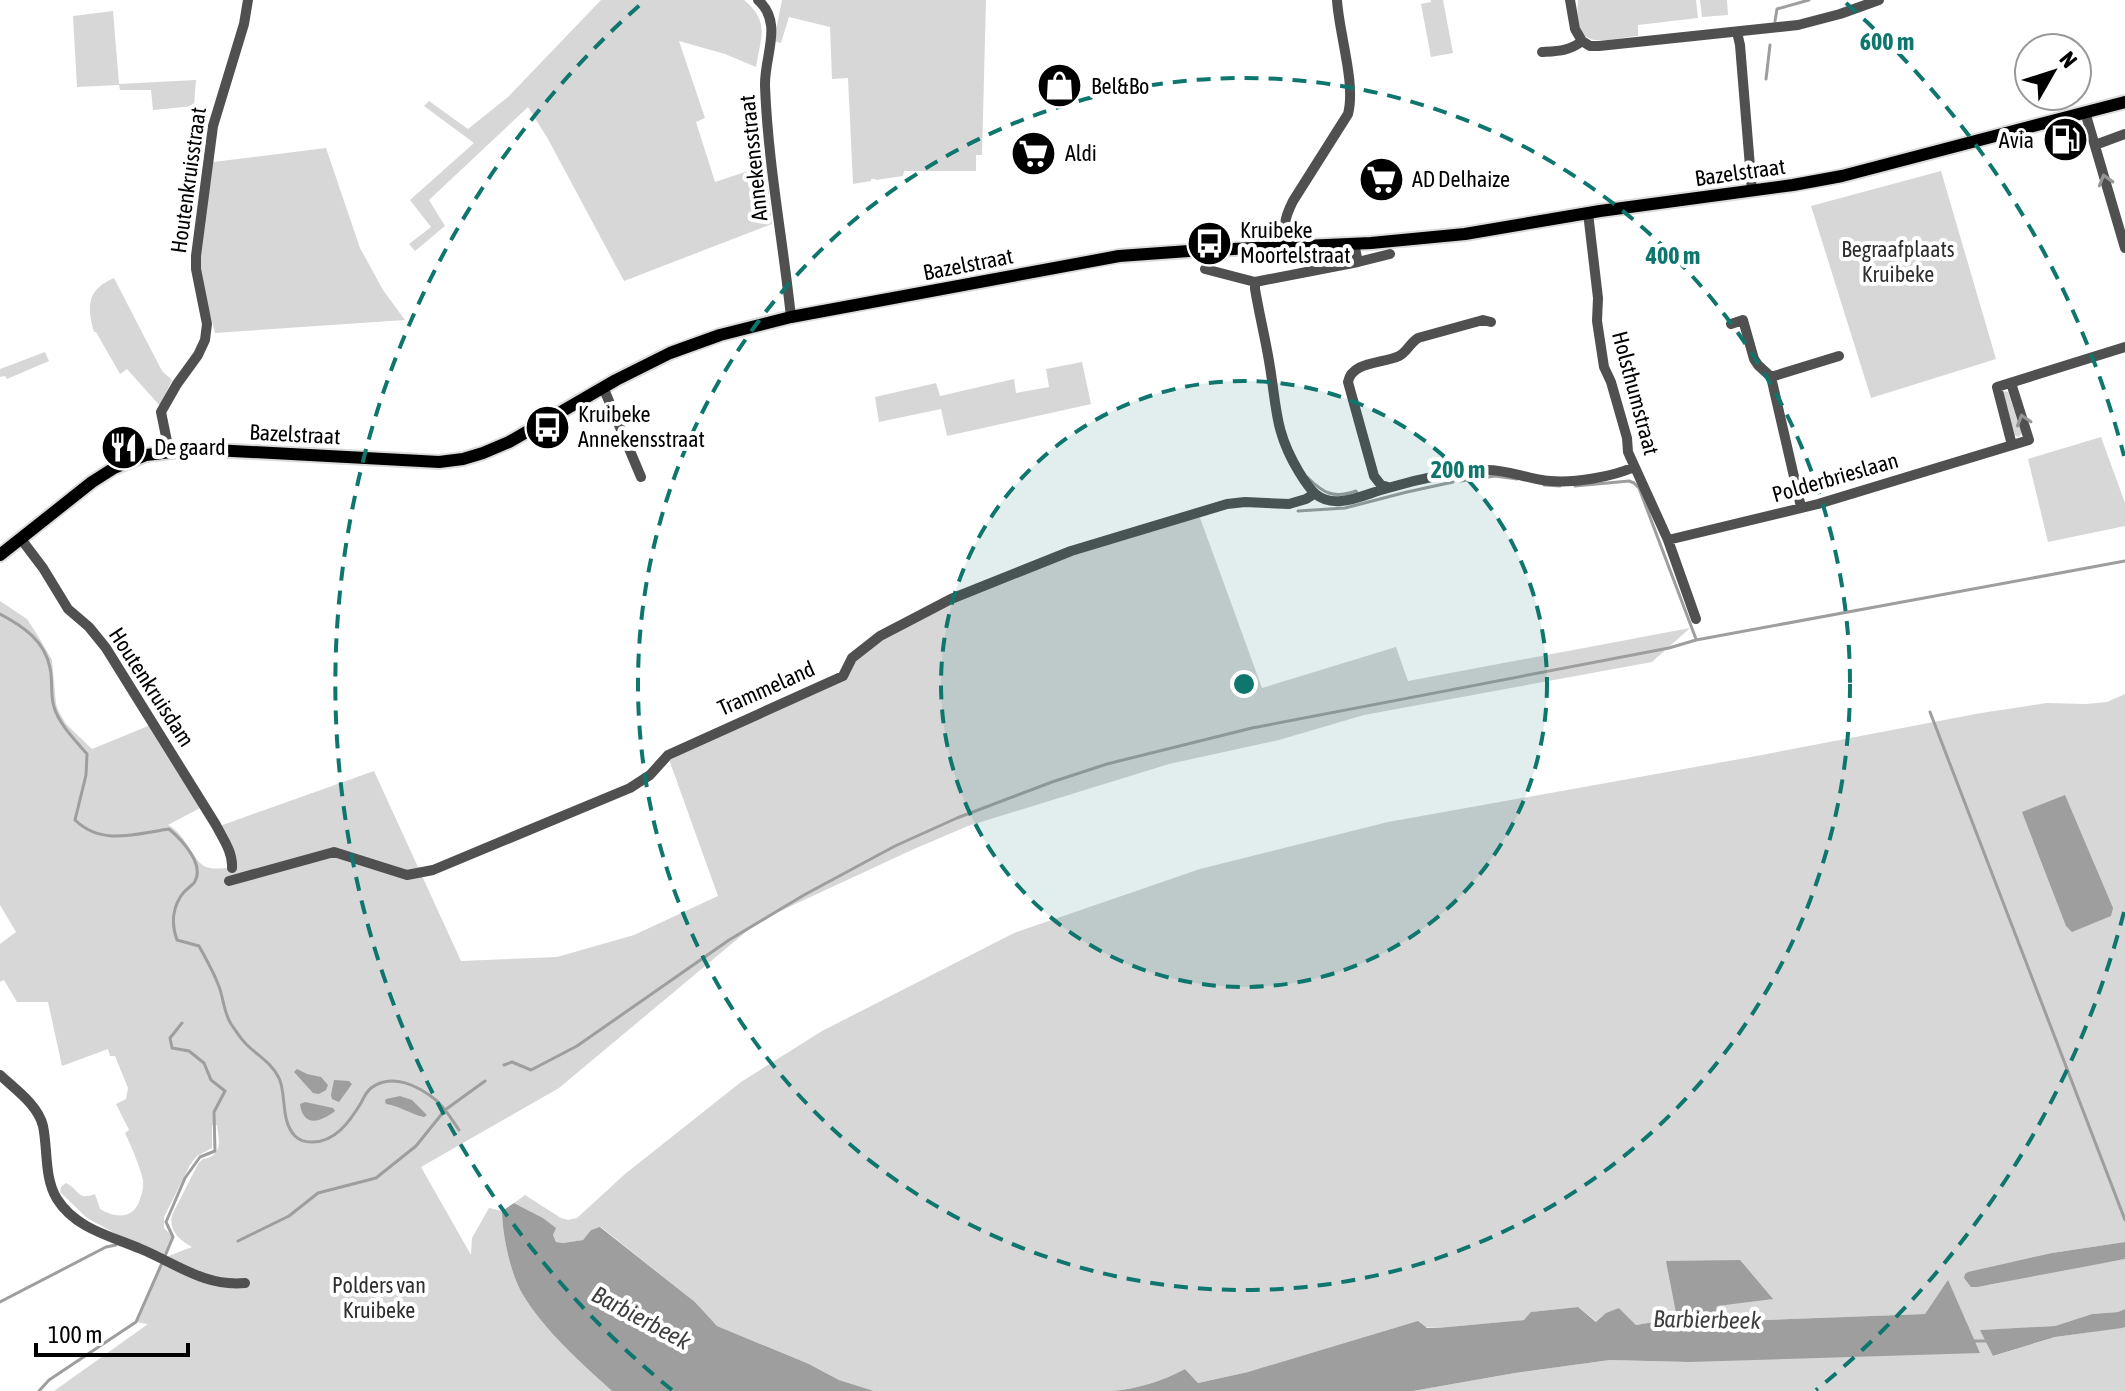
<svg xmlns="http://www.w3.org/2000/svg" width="2125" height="1391" viewBox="0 0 2125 1391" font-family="'Asap Condensed',sans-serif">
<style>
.green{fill:#d7d7d7;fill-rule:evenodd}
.water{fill:#9e9e9e}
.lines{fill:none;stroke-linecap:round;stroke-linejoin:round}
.stream{stroke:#9e9e9e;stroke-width:3}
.major-casing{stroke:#dbdbdb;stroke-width:16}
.minor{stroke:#505050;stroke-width:10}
.major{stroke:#000;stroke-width:12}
.oneway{stroke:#969696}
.ring{fill:none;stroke:#0f766e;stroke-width:4;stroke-dasharray:14 10}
.labels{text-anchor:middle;stroke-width:8;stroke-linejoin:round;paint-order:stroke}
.poi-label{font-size:22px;fill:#000;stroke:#fff;text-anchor:start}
.street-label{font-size:22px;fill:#000;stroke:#fff}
.park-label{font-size:22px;fill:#2e2e2e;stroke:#fff}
.water-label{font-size:24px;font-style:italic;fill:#3f3f3f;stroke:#fff}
.centre{fill:#0f766e;stroke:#fff;stroke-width:4}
.ring-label{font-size:24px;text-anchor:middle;font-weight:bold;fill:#0f766e;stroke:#fff;stroke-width:8;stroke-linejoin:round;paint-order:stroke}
</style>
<rect width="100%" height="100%" fill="#fff"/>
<path class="green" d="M601,0H744C770,22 761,36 756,67L725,54L679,41L705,118L696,122L715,182L766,165L772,224L624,281L548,139L528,107L429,200L445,226L415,251L409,244L431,227L410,200L474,143L424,106L429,101L468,129L508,97Z
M782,0H986L982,155H976V171H904L903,176L876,180L875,179H871V181L853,184L848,78L832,79L830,27L789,17L781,43L774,41Z
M1431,0H1443L1453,53L1431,57L1421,4L1431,2Z
M1578,0H1696L1698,18L1638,25V36C1600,40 1573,53 1578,0Z
M1700,0H1727L1728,15L1702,17Z
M113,11L119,84L196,80L194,106L153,110L151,90H120L119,85L77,87L73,16Z
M326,148L360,248L383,290L405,320L215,333L202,283L200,256L213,162Z
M1941,171L1996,359L1871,398L1811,206Z
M114,278L162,371L172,380L160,406L127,369L120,374L96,332H94C86,306 88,289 114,278Z
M45,352L49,361L7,379L5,376L0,377V369Z
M1082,362L1091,404L947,436L941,409L879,422L875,397L936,383L940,396L1014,379L1016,393L1049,387L1046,369Z
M2005,391L2008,392L2022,433L2019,437L2014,435L2003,393Z
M2101,437L2125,503V526L2048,542L2028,459Z
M1199,515L1262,688L1396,647L1408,681L1690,628L1652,662L1364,715L1279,740L1169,764L968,826L914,849L759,921L559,1088L421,1167L471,1255L472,1238L489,1208L502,1211C502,1234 511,1276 523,1295C544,1330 582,1364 612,1391H54L148,1324L136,1322L164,1257L138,1246L87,1218L60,1192L61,1187L66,1183C80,1190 77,1201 95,1194L100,1209C115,1218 134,1220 140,1199C142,1193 144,1187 143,1180C139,1164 132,1148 125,1133L129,1130L116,1104L126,1099L128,1088L115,1056H110L108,1049L62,1066L48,1002H17L4,980L0,982V944L16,932L0,905V601L27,619L38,636L52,660L56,704L59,712L66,724L92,749L153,724L204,806L168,825C186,834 191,858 204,866C211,870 223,868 231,868L217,827L374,771L461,961L557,957L634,935L718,896L666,751L840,675L849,656L1050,555ZM212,1125H217C218,1136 223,1151 210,1157C198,1162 208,1154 198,1164L172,1215C168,1230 180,1241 192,1247L166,1257L173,1237L164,1228V1217L190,1165L197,1156L212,1148Z
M2125,694V1242L2052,1253L1988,1285L2054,1271L2125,1259V1309L2118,1312L2092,1314L2055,1326L1981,1330L1994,1356L2055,1337L2125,1327V1391H1413L1515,1373L1610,1360L1688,1362L1925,1314L1712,1322L1717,1306L1740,1260L1678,1318L1636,1325L1619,1308L1597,1322L1578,1307L1532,1312L1524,1320L1437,1328L1423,1327L1248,1372L1198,1383L1185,1369C1163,1381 1137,1389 1112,1391H874L839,1380L809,1364L717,1326L695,1302L601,1227L591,1230L583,1240L563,1243L556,1242L553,1235L555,1228L543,1218L514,1203L525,1195L561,1218L568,1220L577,1218L625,1174L741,1082L822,1031L1014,933L1200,869L1388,822L1751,757L1981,713L2047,703L2086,704L2107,702Z"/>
<path class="water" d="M2065,795L2113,908L2111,916L2072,932L2066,926L2022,812Z
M297,1069L307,1074L321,1077L328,1085L326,1090L319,1094L313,1093L294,1072Z
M334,1080L349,1081L352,1084L339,1102L332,1099L331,1095Z
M400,1096L412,1100L427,1115L424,1117C410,1114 400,1106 386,1104L385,1101L386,1099Z
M305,1102L333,1108L335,1111C321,1122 303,1128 300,1104Z
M514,1203L543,1218L556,1228L553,1235L556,1242L563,1243L583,1240L591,1230L600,1227L695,1302L717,1326L809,1364L839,1380L874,1391H612C582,1364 544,1330 523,1295C511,1276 502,1234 502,1211Z
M2125,1242V1259L1977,1287H1971L1964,1278L1965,1274L1968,1272L2052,1253Z
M1740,1260L1773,1299L1717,1306L1713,1322L1925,1314L1948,1280L1980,1353L1688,1362L1610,1360L1515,1373L1413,1391H1112C1137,1389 1163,1381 1185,1369L1198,1383L1248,1372L1418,1321L1427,1328H1437L1524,1320L1531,1312L1578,1307L1596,1322L1606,1313L1619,1308L1636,1325L1677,1318L1666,1261Z
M2125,1309V1327L2122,1328L2055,1337L1993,1356L1980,1330L2055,1326L2092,1314L2118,1312Z"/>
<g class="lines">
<path class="stream" d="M1775,21L1777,9L1809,0
M1766,79L1770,45
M1307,477C1323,493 1333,499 1356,491L1357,493
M1461,481L1495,476L1517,479
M1544,485L1560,486
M1575,486L1629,481L1634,483L1639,488L1696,639
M1298,511L1345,508L1407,492L1453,482
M0,614C23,626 45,641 50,668C53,681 50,694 54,707C59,724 75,740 87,754L86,775L75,820C102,846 135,834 169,829C182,840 206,865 194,883C191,886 187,889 184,892C172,906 171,924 177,940L199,946C206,959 213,971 218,984C224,998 223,1011 231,1024C236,1031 240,1038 246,1044C258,1056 271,1062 279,1078C287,1096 280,1120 295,1136C299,1140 305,1142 311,1142C335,1143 350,1121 361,1103C364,1097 366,1092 371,1088C392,1072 419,1086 437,1101C446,1109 452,1120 459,1130
M1930,712L2125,1220
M504,1065L512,1062L531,1070L577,1046L729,940L804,895L895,846L957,818L1052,782L1107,764L1252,728L1669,648L1696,640L2125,561
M238,1241L289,1216L318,1193L376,1178L416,1146L445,1110L485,1081
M165,1256L173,1237L166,1222L185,1178L200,1157L215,1151L214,1112L225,1091L211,1080L204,1063L189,1051L172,1048L170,1038L182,1023
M0,1302L106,1247L116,1245
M1971,1341H1987
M39,1391L49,1380L136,1322L162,1263"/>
<defs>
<path id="major" d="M0,555L92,482L114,468L146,455L196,449L421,461L439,462L463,459L483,453L509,442L616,380L670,353L720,335L791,317L1119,256L1189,251L1371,243L1465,234L1600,211L1793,185L1842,176L2125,102"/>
</defs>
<use href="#major" class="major-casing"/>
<path class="minor" d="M758,0C784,23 764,56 765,86C768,164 783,241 791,317
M1570,0L1575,29L1582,41
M1737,32L1740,45L1752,191
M1582,41L1590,46H1599L1798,25L1840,14L1879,0
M1542,52C1557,51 1570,51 1582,41
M2085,112L2125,248
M2095,145L2125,134
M1588,213L1598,298L1597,321L1604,367L1611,382L1627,438L1628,452L1668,540L1696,619
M1286,247C1283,227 1284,219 1293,201L1348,114C1356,83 1339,34 1337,0
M1358,262L1390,254
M1205,269L1255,282L1358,262L1354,244
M1255,282V289C1259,313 1265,337 1269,361C1277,407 1274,431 1299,472C1310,490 1318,503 1341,501C1357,500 1372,492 1388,488C1418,479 1452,472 1484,470C1507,469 1527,479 1550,481C1575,483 1612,477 1634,467
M1731,324L1743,320L1754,359L1758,365L1771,377L1801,507
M1771,377L1839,356
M603,387L641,477
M2012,445L1997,387L2125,347
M169,451L161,412L177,384L198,355L205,340L207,324L196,269V256L213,126L244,24L248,0
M1388,487L1381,485L1374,476L1348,382C1352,361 1382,364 1399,356C1407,352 1410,343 1418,338L1483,320L1491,322
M21,539L43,568L68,609L89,627L106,648L216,825C223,839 233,852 232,868
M1668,540L1818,504L2029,440L2011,383
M229,881L334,852L407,875L433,870L630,788L650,775L668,755L843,676L852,658L880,636L951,599L1071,551L1227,504L1245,502L1289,504L1306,499L1314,494
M0,1075C15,1089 38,1105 43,1126C48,1150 44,1178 57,1199C76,1229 111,1236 141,1249C175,1263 205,1287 245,1283"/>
<use href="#major" class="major"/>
</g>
<defs><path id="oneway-chevron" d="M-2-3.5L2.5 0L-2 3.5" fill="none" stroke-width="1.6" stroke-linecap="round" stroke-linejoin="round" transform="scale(2)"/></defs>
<g class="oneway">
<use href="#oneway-chevron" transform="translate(2105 180) rotate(-106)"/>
<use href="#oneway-chevron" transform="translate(2023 420) rotate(-107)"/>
</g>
<circle cx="1244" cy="684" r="303" fill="#0f766e" fill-opacity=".12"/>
<g class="ring">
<circle cx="1244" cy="684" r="303"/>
<circle cx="1244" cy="684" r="606"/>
<path d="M2124 912A909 909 0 0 1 1816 1390M672 1390A909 909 0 0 1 642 3M1846 3A909 909 0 0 1 2124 456"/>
</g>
<defs>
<symbol id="shop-disc" viewBox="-11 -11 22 22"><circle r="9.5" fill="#000" stroke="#fff"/><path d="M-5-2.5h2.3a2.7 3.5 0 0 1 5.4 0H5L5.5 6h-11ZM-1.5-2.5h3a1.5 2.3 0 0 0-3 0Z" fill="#fff"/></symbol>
<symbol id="fuel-disc" viewBox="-11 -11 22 22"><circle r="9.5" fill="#000" stroke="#fff"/><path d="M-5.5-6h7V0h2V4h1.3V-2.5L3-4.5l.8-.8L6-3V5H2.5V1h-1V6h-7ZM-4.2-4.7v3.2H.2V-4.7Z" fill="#fff"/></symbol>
<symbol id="supermarket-disc" viewBox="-11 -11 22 22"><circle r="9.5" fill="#000" stroke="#fff"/><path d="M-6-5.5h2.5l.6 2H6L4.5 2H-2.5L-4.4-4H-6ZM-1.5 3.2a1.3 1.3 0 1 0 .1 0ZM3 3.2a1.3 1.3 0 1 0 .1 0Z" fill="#fff"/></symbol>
<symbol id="bus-disc" viewBox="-11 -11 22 22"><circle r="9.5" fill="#000" stroke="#fff"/><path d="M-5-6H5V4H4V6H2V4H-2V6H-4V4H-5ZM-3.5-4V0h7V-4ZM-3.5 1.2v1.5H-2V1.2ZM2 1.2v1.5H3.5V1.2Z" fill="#fff"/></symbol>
<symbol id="restaurant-disc" viewBox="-11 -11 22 22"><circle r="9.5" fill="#000" stroke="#fff"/><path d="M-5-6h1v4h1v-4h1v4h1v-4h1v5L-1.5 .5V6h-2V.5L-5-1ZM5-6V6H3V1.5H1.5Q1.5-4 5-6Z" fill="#fff"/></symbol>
</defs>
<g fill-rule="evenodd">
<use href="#shop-disc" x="1034" y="60" width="51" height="51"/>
<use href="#fuel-disc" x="2040" y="114" width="51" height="51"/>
<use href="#supermarket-disc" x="1008" y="128" width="51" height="51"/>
<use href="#supermarket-disc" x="1356" y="154" width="51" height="51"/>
<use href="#bus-disc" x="1184" y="218" width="51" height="51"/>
<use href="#bus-disc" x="522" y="402" width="51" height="51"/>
<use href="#restaurant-disc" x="98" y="422" width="51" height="51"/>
</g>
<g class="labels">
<g class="poi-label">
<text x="1091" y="94">Bel&amp;Bo</text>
<text x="2034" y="148" text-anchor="end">Avia</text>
<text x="1065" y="161">Aldi</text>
<text x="1412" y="187">AD Delhaize</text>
<text x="1240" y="238">Kruibeke<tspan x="1240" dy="25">Moortelstraat</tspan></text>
<text x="578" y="422">Kruibeke<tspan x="578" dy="25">Annekensstraat</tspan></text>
<text x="154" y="455">De gaard</text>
</g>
<g class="street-label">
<text transform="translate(753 158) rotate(-96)" y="8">Annekensstraat</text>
<text transform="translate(1740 172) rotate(-8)" y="8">Bazelstraat</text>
<text transform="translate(188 180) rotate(-82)" y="8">Houtenkruisstraat</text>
<text transform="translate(968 264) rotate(-11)" y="8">Bazelstraat</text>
<text transform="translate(1636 393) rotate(75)" y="8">Holsthumstraat</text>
<text transform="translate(295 434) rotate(3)" y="8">Bazelstraat</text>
<text transform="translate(1835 477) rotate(-16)" y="8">Polderbrieslaan</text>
<text transform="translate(152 687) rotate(57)" y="8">Houtenkruisdam</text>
<text transform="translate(766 688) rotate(-24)" y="8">Trammeland</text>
</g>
<g class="park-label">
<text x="1898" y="257">Begraafplaats<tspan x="1898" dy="25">Kruibeke</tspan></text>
<text x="379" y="1293">Polders van<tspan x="379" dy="25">Kruibeke</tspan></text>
</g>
<g class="water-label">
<text transform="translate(641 1318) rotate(28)" y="8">Barbierbeek</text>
<text transform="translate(1707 1320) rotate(1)" y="8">Barbierbeek</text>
</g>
</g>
<circle cx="1244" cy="684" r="12" class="centre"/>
<g class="ring-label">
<text x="1887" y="50">600 m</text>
<text x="1673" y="264">400 m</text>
<text x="1458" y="478">200 m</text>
</g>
<g transform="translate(2053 72) rotate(51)"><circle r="38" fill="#ffffff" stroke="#999999" stroke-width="2"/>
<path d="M0-6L14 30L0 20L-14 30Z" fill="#000000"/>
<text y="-12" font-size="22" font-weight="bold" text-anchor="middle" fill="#000000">N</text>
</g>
<path d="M36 1343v12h152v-12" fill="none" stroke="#000000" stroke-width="4"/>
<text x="48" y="1343" font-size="24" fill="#000000" stroke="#ffffff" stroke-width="6" paint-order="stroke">100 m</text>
</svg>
